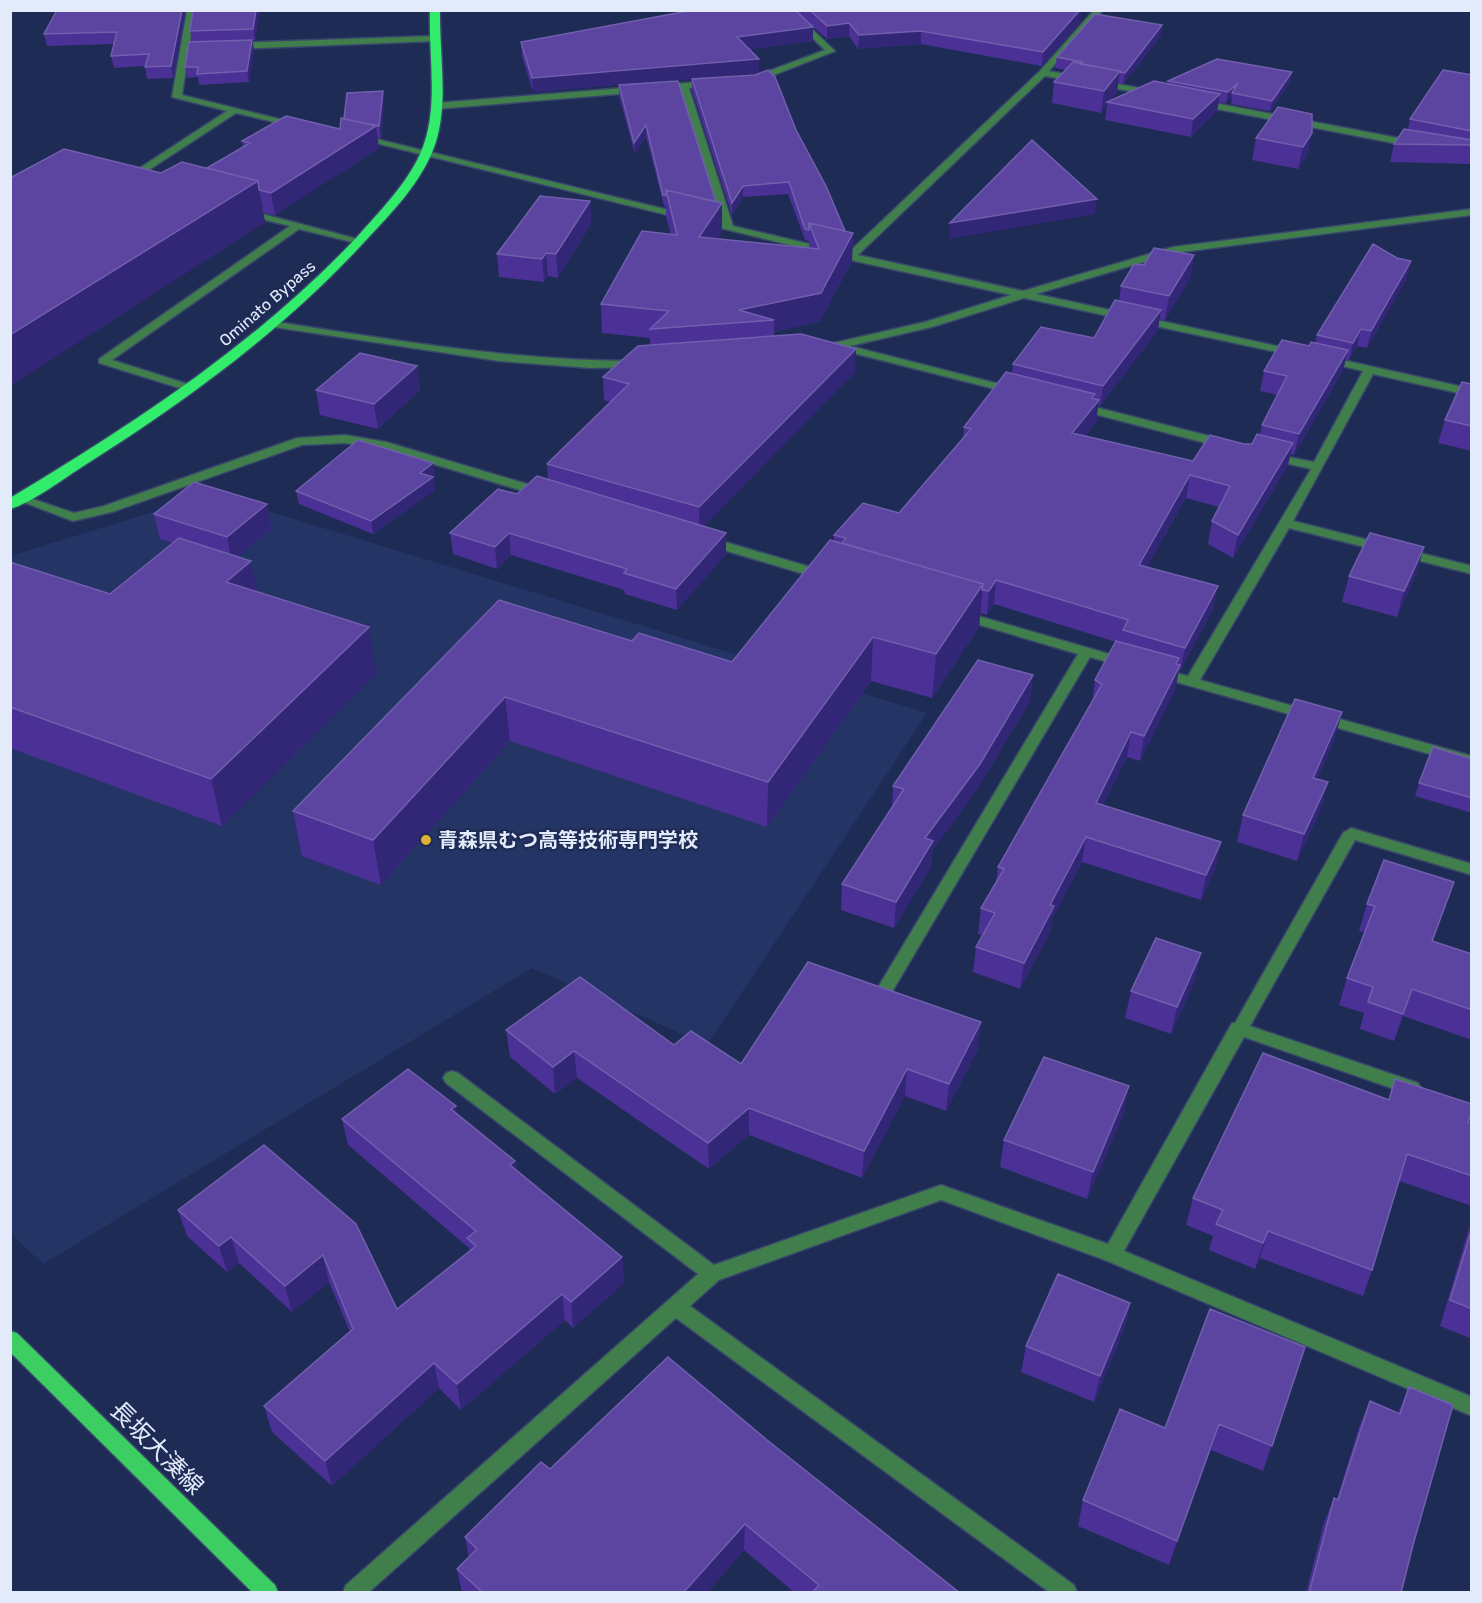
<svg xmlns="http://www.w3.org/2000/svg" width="1482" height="1603" viewBox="0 0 1482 1603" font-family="Rubik,'Noto Sans JP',sans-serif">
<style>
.built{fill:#243465}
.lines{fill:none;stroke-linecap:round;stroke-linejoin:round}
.minor-casing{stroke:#39466c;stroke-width:3}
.major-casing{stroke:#39466c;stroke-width:3}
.highway-casing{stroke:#39466c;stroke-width:3}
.minor{fill:#407e4c;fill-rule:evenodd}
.major{fill:#3ccd63;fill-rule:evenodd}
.highway{fill:#32ec6b;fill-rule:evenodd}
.wall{fill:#4b3195}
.shaded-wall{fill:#322677}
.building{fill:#5c45a0;stroke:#715fae;stroke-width:1.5}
.poi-dot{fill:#ddb133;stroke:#1d2b55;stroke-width:2}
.labels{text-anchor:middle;stroke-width:4.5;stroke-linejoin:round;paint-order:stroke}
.far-street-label{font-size:16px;fill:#e3eafa;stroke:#1d2b55}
.poi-label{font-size:20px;font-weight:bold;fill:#e3eafa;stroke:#1d2b55;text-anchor:start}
.near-street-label{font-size:24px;fill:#e3eafa;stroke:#1d2b55}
</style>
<rect width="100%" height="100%" fill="#1d2b55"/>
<path class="built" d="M229,499L927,713L707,1045L532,968L43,1264L10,1233V556L182,503Z"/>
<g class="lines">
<defs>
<path id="minor" d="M187,10H195L182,95L304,125L299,128L236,113L132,181H126V177L227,111L172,97Z
M783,10H792L835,51L756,82H750V78L825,50Z
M1094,10H1103L1049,71L1155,91L1158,92V96L1045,76L858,255L1023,291L1173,247L1472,209V215L1174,253L1036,294L1300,351L1302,353L1296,356L1024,298L932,327L850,346L1019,389L1021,391L1015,394L837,349L825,351L819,348L825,345L925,322L1011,295L850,260L355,138L360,135L722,223L680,89L436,109L431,106L436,103L711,81L715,84L714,86L689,88L733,226L848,253L1040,71Z
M433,36L437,39L436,41L232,49L228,46L232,43Z
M1199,100L1414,141L1419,144L1414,147L1196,105V101Z
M244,209L365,241L360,244L299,229L112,360L194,386V390H186L99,363V359L290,226L240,214V210Z
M271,321C393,340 513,361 637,361L643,364L637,367L591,368L499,361L267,326L266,324Z
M1325,356L1472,389V396L1373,374L1293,521L1472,566V574L1289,528L1200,680L1472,756V766L1155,676L1153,673L1160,669L1188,676L1311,469L1267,459V453L1314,462L1363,371L1321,361L1319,359Z
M1079,403L1229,441L1231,444L1225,448L1075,409L1073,407Z
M345,435L386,442L547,490L549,493L543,497L380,448L345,443L302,445L112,512L73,521L15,499L21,495L74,513L104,506L297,438Z
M708,537L831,573L833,576L826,580L821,579L703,544L702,541Z
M961,611L1130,660L1132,663L1125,667L1090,657L889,997H877L875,993L877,989L1078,654L956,618L954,615L956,612Z
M1351,828L1472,864V875L1355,840L1250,1026L1418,1083L1421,1088L1418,1093L1412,1095L1406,1093L1244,1037L1124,1251L1472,1397V1416L1105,1260L941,1200L719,1280L690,1306L1074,1585L1077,1592H1049L676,1318L369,1592H343L346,1585L698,1274L446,1083L443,1078L446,1073L452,1071L458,1073L714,1265L941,1185L1108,1244L1232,1023H1235L1343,833Z"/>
<path id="major" d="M10,1331L17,1333L275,1585L278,1592H252L10,1352Z"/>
<path id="highway" d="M430,10H440C439,57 451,111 431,155C417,186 391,214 368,238C286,328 188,400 85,465C66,477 30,504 10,509V498C135,423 257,343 357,237C379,212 406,185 420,154C440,111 428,57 430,10Z"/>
</defs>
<use href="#minor" class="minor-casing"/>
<use href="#major" class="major-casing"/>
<use href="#highway" class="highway-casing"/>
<use href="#minor" class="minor"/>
<use href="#major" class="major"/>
<use href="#highway" class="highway"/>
</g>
<path class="wall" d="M57,10H186L173,78L147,79L145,66L114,68L111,56L114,44L47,46L44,34Z
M193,10H260L255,40H252L254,50L249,82L199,85L198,77L187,78L185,67L192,42L190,31Z
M693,10H1080V22L1042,66L921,44L858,49L849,36L827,39L800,15L813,27V41L750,49L759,59V73L533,92L522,56L521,42Z
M1161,36L1123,84L1118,83L1117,92L1110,101L1168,84V81L1290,83L1270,111L1231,104L1232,98L1226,103L1219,102L1217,111L1191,137L1105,120L1107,105L1101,113L1052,103L1054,82L1066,70L1055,68L1057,57Z
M1472,75V164L1390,162L1394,144L1408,129L1410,119Z
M692,79L796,130L845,231L853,233L852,261L820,321L774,332V336L855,372L704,526L726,533V554L677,610L625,594L624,590L511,555L497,569L453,554L450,533L517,494L548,479L547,464L611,402L604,400L603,377L650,345V338L602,333L601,304L671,234L666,217V207L664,206L646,136L635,154L619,96V85L716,202L722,203V231L717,239L809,248V241L805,240L788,194L743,197L732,215L692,90Z
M383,91L384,102L381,138L377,137L379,148L275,215L263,212L265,222L10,386V178L161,173L207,168L243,147L242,141L340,129L344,119Z
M1278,107L1308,155L1298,169L1252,160L1256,138Z
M590,201L591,224L558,278L548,276L544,282L499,277L497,254Z
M1194,255L1190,278L1165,320L1159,319L1158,330L1100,406L1098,405L1096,422L1085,436L1193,461L1244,444H1252L1260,435L1262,425L1277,395L1260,391L1264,371L1315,343L1317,335L1407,278L1367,348L1357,346L1349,360L1346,359L1343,370L1294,455L1290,454L1288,465L1233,558L1208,544L1212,521L1219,507L1186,498L1147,567L1213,609L1180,671H1179L1175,690L1140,761L1127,757L1103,805L1216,867L1201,900L1082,862L1052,919L1050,932L1020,989L973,972L976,947L982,935L978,934L981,908L996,882L998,867L1092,703L1095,680L1116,642L994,604L987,615L980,613L979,627L932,698L871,681L767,827L510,741L381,885L302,856L293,811L499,600L632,641L732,662L834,541V535L899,513L963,439L964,427L1012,374L1013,364L1094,338L1119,301L1121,286L1144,265Z
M417,366L420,390L378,429L320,415L316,390Z
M1472,384V451L1438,443L1445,420Z
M435,475L433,477L435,490L373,534L299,504L296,491Z
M267,504L271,529L238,557L251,561L257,592L376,674L222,826L10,748V562L110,594L173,543L160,539L154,514Z
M1417,572L1397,617L1342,602L1349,576Z
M1033,675L1030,701L977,789L932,851L931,867L894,928L841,910L842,884L892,808L893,786Z
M1335,739L1317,779L1328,782L1321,809L1297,861L1237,842L1243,815Z
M1472,759V813L1415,796L1419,783Z
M1454,882L1433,941L1472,954V1040L1403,1016L1394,1041L1360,1029L1364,1013L1339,1005L1347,978L1365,932L1359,931L1367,904Z
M1201,953L1195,980L1171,1034L1125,1018L1131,991Z
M506,1030L674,1045L741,1064L978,1049L946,1111L905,1096L862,1178L749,1135L709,1169L577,1078L555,1094L510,1057Z
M1388,1100L1472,1123V1206L1399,1181L1372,1270L1363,1296L1260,1258L1255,1269L1209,1250L1213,1236L1186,1225L1193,1198Z
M1124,1113L1087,1199L1000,1167L1004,1140Z
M457,1114L515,1161L517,1170L622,1257L624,1283L573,1328L565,1320L461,1410L439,1388L332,1486L272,1432L264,1406L350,1332L329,1282L292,1312L239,1263L227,1272L187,1236L178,1210L264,1145L397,1309L469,1252V1248L348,1145L342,1119Z
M1472,1218V1339L1440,1326Z
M1130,1303L1124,1330L1094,1402L1021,1372L1026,1346Z
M1305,1347L1263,1471L1211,1450L1169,1565L1078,1526L1083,1500L1165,1428Z
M1409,1387L1413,1545L1401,1593H1306L1324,1523L1334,1498L1337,1499L1359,1427L1370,1401L1398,1413Z
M767,1440L960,1593H795L744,1550L707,1593H462L457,1569L469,1558L465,1537L550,1469Z"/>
<path class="shaded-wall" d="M182,10H186L173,78L171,66Z
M256,10H260L255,40L253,29Z
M1080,10H1082L1080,22L1042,66L1043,52Z
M849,23V36L827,39V26Z
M1162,25L1161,36L1123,84L1125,73Z
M813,27V41L737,51V37Z
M921,31V44L858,49L859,35Z
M252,40L254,50L249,82L247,71Z
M759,59V73L533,92L532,78Z
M1120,71L1117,92L1109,103L1107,102V105L1101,113L1104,91Z
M1292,72L1290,83L1270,111L1272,101Z
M1238,83L1232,93V98L1226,103L1228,92Z
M383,91L384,102L381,138L379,126Z
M1220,94L1217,111L1191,137L1193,119Z
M646,125V136L635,154L634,143Z
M376,126L379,148L275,215L271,193Z
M1312,133L1308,155L1298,169L1303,147Z
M258,181L265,222L10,386V335Z
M743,186V197L732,215V203Z
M1097,199L1095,214L949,239L950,223Z
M590,201L591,224L558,278L556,254Z
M722,203V231L700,265L699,237Z
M853,233L852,261L820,321L774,332V320L739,310Z
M546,253L548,276L544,282L542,259Z
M1194,255L1190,278L1165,320L1169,296Z
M1411,261L1407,278L1367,348L1371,331Z
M1161,310L1158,330L1100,406L1103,386Z
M1361,329L1357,346L1349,360L1353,343Z
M856,349L855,372L699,531V507Z
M1348,350L1343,370L1294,455L1299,434Z
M417,366L420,390L378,429L374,404Z
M1095,394L1094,406L1099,400L1096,422L1069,456L1072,433Z
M1293,443L1288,465L1233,558L1238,535Z
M433,463L435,475L423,484L433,477L435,490L373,534L371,521L420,473Z
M1190,475L1186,498L1135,588L1139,565Z
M267,504L271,529L232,562L227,537Z
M509,533L511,555L497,569L495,547Z
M726,533V554L677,610L676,589Z
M1424,547L1417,572L1397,617L1404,591Z
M251,561L260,607L226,582Z
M996,580L994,604L987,615L989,591Z
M983,584L979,627L932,698L936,654Z
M1218,586L1213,609L1180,671L1185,648Z
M369,627L376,674L222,826L211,779Z
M873,637L871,681L767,827L768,782Z
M1179,658L1176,673L1180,665L1175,690L1140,761L1144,736Z
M1033,675L1030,701L977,789L932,851L931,867L894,928L896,902L925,838Z
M505,697L510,741L381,885L373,840Z
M1342,712L1335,739L1306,804L1313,778Z
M1131,732L1127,757L1092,828L1096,803Z
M1328,782L1321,809L1297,861L1304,834Z
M1086,837L1082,862L1052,919L1050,932L1020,989L1024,963L1050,905Z
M1221,842L1216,867L1201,900L1206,875Z
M1201,953L1195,980L1171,1034L1177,1007Z
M1412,989L1403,1016L1394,1041L1403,1014Z
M981,1022L978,1049L946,1111L949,1084Z
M574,1051L577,1078L555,1094L553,1067Z
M907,1069L905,1096L862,1178L864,1151Z
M1129,1086L1124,1113L1087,1199L1093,1172Z
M456,1106L460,1133L451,1109Z
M749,1108V1135L709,1169L708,1143Z
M515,1161L519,1187L510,1165Z
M1268,1231L1260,1258L1255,1269L1263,1243Z
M231,1237L239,1263L227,1272L219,1246Z
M323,1255L329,1282L292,1312L285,1286Z
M622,1257L624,1283L573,1328L571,1302Z
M562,1294L565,1320L461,1410L457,1384Z
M1130,1303L1124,1330L1094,1402L1100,1376Z
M434,1363L439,1388L332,1486L325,1461Z
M1219,1424L1211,1450L1169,1565L1177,1541Z
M745,1524L744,1550L707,1593H683Z"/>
<path class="building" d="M57,10H182L171,66L145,67L149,54L111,56L117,32L44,34Z
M193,10H256L253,29L190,31Z
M693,10H795L813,27L737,37L759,59L532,78L521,42Z
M810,10H1080L1043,52L921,31L859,35L849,23L827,26Z
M1095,14L1162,25L1125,73L1119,72L1120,71L1080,64L1082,62L1057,57Z
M252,40L247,71L197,74L198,67H185L189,42Z
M1217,59L1292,72L1272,101L1232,93L1238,83L1228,92L1168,81Z
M1073,62L1120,71L1104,91L1054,82Z
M768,70L775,77L796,130L826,186L845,231L809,223V230L805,229L789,182L743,186L732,203L692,79L755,75Z
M1443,70L1472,75V131L1410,119Z
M678,81L716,202L666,190V195H663L646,125L634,143L619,85Z
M1154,81L1220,94L1193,119L1107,102Z
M383,91L379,126L344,119L347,93Z
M1278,107L1312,114V133L1303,147L1256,138Z
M286,116L340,129L341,118L376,126L271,193L259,190L258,181L207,168L250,143L242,141Z
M1404,129L1472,140V145L1394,144Z
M1032,140L1097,199L950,223Z
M64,149L161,173L182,162L258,181L10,335V178Z
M666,190L722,203L699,237L819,249L809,223L853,233L821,293L739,310L774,320L650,329L669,311L601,304L642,231L677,235Z
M540,196L590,201L556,254L546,253L542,259L497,254Z
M1373,244L1397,258L1411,261L1371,331L1361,329L1353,343L1317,335Z
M1154,248L1194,255L1169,296L1121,286L1134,264L1144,265Z
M1115,300L1161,310L1103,386L1013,364L1041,327L1094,338Z
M801,334L856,349L699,507L547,464L629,384L603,377L638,346Z
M1282,340L1309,346L1311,342L1348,350L1299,434L1262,425L1287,376L1264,371Z
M360,353L417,366L374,404L316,390Z
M1006,372L1095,394L1092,398L1099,400L1072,433L1193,461L1210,435L1244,444H1252L1257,434L1293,443L1238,535L1212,521L1230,486L1190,475L1139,565L1218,586L1185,648L1123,630L1128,620L996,580L989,591L982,590L983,584L842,543L846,538L834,535L863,503L899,513L971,429L964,427Z
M1462,382L1472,384V426L1445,420Z
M358,440L433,463L420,473L433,477L371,521L296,491Z
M537,476L726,533L676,589L624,573L627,569L509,533L495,547L450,533L498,489L517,494Z
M194,482L267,504L227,537L154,514Z
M1370,533L1424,547L1404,591L1349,576Z
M179,538L251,561L226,582L369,627L211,779L10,707V562L110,594Z
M830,540L983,584L936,654L873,637L768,782L505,697L373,840L293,811L499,600L632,641L639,633L732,662Z
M1116,641L1179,658L1176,664L1180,665L1144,736L1131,732L1096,803L1221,842L1206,875L1086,837L1050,905L1054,906L1024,963L976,947L995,913L981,908L1004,869L998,867L1102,684L1095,680Z
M978,660L1033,675L980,764L925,838L933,841L896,902L842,884L904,789L893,786Z
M1295,699L1342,712L1313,778L1328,782L1304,834L1243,815Z
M1433,747L1472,759V798L1419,783Z
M1384,860L1454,882L1432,941L1472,954V1010L1412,989L1403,1014L1368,1002L1373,987L1347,978L1375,906L1367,904Z
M1156,938L1201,953L1177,1007L1131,991Z
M808,962L981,1022L949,1084L907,1069L864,1151L749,1108L708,1143L574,1051L553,1067L506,1030L580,977L674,1045L691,1031L741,1064Z
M1263,1053L1389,1100L1395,1079L1472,1104V1111L1468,1122L1472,1123V1176L1407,1154L1372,1270L1268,1231L1263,1243L1216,1224L1223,1210L1193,1198Z
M1044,1057L1129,1086L1093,1172L1004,1140Z
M408,1069L456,1106L451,1109L515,1161L510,1165L622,1257L571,1302L562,1294L457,1384L434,1363L325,1461L264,1406L353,1329L323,1255L285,1286L231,1237L219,1246L178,1210L264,1145L356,1224L397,1309L476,1246L467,1238L476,1231L342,1119Z
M1472,1228V1309L1450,1300Z
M1058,1274L1130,1303L1100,1376L1026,1346Z
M1210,1309L1305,1347L1272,1446L1219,1424L1177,1541L1083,1500L1120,1409L1165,1428Z
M668,1357L767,1440L960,1593H812L819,1585L745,1524L683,1593H483L457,1569L477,1549L465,1537L541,1462L550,1469Z
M1409,1387L1453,1405L1413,1545L1401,1593H1309L1334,1498L1338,1500L1370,1401L1400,1414Z"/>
<circle class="poi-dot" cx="426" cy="840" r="6"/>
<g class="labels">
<g class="far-street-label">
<text transform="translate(267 303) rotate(-41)" y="6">Ominato Bypass</text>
</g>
<g class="poi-label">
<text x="438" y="847">青森県むつ高等技術専門学校</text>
</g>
<g class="near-street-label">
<text transform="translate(157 1448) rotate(45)" y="8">長坂大湊線</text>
</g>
</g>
<rect width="1482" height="1603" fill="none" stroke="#e3eafa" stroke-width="24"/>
</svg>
